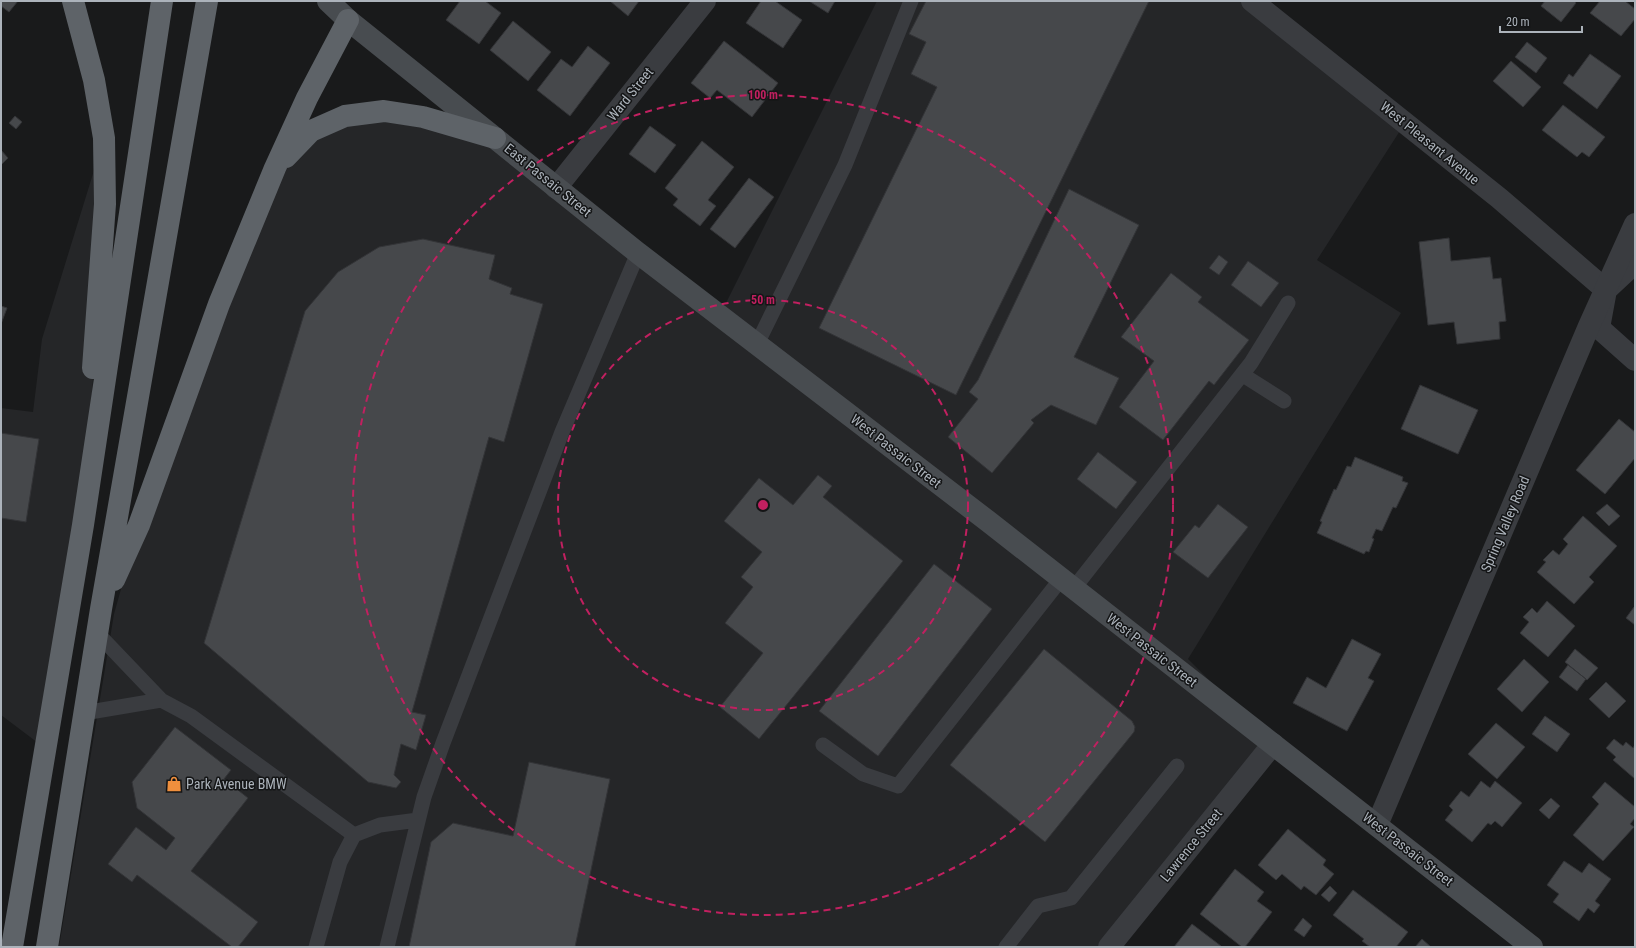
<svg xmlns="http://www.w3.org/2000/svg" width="1636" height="948" viewBox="0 0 1636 948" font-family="'Roboto Condensed',sans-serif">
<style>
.built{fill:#252628}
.building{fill:#46484b;stroke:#333437}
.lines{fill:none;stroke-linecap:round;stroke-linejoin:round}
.service{stroke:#3a3c40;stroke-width:15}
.minor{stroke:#3a3c40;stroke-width:22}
.tertiary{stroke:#3a3c40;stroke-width:22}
.secondary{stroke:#484c50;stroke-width:22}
.trunk{stroke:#5e6368;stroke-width:22}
.ring{fill:none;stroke:#c12060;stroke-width:2;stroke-dasharray:7 5}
.labels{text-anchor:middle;stroke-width:3;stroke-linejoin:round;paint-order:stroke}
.street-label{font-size:14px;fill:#acb3bb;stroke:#141516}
.poi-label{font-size:14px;fill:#acb3bb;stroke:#141516;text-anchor:start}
.centre{fill:#c12060;stroke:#141516;stroke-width:2}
.ring-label{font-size:12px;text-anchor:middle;font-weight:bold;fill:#c12060;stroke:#141516;stroke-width:3;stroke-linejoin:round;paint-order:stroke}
</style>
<rect width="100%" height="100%" fill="#191a1b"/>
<path class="built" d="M877,1H1252L1405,123L1317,260L1401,313L1188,659L1273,744L1109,947H59L114,614L139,525L275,168L345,116L495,138L720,315Z
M104,138L105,204L83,525L46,749L1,715V408L33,412L42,339Z"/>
<path class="building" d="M1,1H18L9,12L1,6Z
M460,1H485L501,13L479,44L446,20Z
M610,1H639L628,16Z
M761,1H775L802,20L783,48L746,23Z
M809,1H835L828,13Z
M926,1H1149L956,395L819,328L937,87L911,74L926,42L909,34Z
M1545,1H1574L1576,3L1561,22L1541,6Z
M1600,1H1625L1635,9V19L1621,36L1590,13Z
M513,21L551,52L528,81L490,50Z
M724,41L778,83L752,117L717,90L710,98L691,83Z
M1527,42L1547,58L1536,73L1515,57Z
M588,46L610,63L570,116L537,90L561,59L572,67Z
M1590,54L1621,76L1597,109L1563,83L1569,74L1573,77Z
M1511,61L1541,87L1523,107L1493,81Z
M1563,105L1605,137L1589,157L1582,152L1577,157L1542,130Z
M15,116L22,122L16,129L9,123Z
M650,126L676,145L655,173L629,154Z
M702,141L734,167L708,200L716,206L700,226L673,205L678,199L665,188Z
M1,150L8,158L1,165Z
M749,178L774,197L735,248L710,229Z
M1069,189L1139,225L1074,357L1119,378L1096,425L1051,405L1031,420L1034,423L992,473L948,437L978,399L969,392L978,380Z
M1449,238L1451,261L1490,257L1493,279L1501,278L1506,321L1499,322L1500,339L1457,344L1454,322L1428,325L1419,242Z
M423,239L495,255L489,279L512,288L510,294L543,304L504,442L489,437L412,712L426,715L416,750L401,744L394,775L401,782L396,788L368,782L204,643L305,311L338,272L379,247Z
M1219,255L1228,262L1219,275L1209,268Z
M1248,261L1279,283L1261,307L1231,285Z
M1171,273L1202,297L1198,302L1249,340L1214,385L1209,381L1163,440L1119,407L1154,361L1121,337Z
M1,306L7,308L1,324Z
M1420,385L1478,410L1458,454L1401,429Z
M1619,419L1635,432V458L1605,494L1576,470Z
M1,433L39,439L26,522L1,518Z
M1098,452L1137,482L1116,509L1077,479Z
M1355,457L1403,477L1402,481L1408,483L1396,508L1393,507L1382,531L1376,529L1372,538L1374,539L1369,552L1366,551L1364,554L1317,533L1322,522L1320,521L1334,489L1336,490L1347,466L1351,467Z
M818,475L832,486L823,497L903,561L759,739L720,707L763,653L725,623L753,587L741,577L762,552L724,521L759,478L793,505Z
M1218,504L1248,527L1208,578L1173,552L1195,525L1199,528Z
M1607,504L1620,516L1609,526L1596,513Z
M1583,516L1617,546L1589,577L1594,582L1574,604L1537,572L1546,562L1543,560L1553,550L1559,555L1568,544L1563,539Z
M934,564L992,609L878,756L819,711Z
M1547,601L1575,626L1548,657L1520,633L1529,622L1523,617L1532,608L1537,613Z
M1634,607H1635V625L1626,618Z
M1352,639L1381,654L1368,678L1374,681L1347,731L1293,703L1307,677L1326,688Z
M1044,649L1132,721L1135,727L1134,732L1045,842L950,765Z
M1575,649L1598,668L1587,680L1565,662Z
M1524,659L1549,682L1522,712L1497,689Z
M1568,665L1586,679L1577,691L1559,677Z
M1606,682L1626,701L1609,718L1589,699Z
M1545,716L1570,734L1557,752L1532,734Z
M1496,723L1525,747L1497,779L1468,754Z
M175,727L231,770L224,779L248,798L191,871L258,922L238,947H232L137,875L132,882L108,864L136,827L166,850L175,838L137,808L132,782Z
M1614,739L1623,746L1626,742L1633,748L1635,745V779L1613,760L1616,757L1606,748Z
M529,762L610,779L575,947H409L431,842L453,823L513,836Z
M1481,781L1490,788L1495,781L1522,803L1502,827L1495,821L1491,825L1488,823L1472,842L1445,820L1453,810L1449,806L1461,791L1469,797Z
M1605,782L1635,807V818L1630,824L1634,827L1603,861L1573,835L1599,804L1592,797Z
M1551,798L1560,806L1549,819L1539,810Z
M1288,829L1326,860L1323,865L1334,874L1316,895L1304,886L1301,890L1282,874L1276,880L1258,865Z
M1564,861L1582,873L1589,863L1611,879L1595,901L1600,905L1594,913L1588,908L1579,921L1553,902L1559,894L1547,885Z
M1235,869L1264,892L1257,901L1272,912L1245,947H1242L1200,914Z
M1330,886L1337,893L1329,902L1321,895Z
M1353,890L1408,932L1396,947H1370L1362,941L1364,939L1333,915Z
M1303,918L1312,926L1304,937L1294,930Z
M1192,924L1221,946L1220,947H1174Z
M1422,939L1431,947H1415Z"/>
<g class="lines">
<path class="service" d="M757,344L845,165L911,1
M1243,375L1284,401
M1074,588L1251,363L1288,303
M97,633L161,700L191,716L354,835
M84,713L161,700
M823,745L863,774L898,786L1061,579
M316,947L340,862L354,835L380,825L418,820
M387,947L424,797L443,743L562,432L638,253
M1006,947L1038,906L1071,898L1177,766"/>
<path class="minor" d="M1252,1L1499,198L1606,290
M556,188L705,1
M1635,263L1606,290L1599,328L1635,360
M1109,947L1273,744"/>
<path class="tertiary" d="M1377,825L1589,326L1635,224"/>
<path class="secondary" d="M328,1L348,20L638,253L989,522L1532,947"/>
<path class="trunk" d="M73,1L94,80L104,138L105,204L93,368
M286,157L311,131L345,116L384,111L423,117L495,138
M114,580L139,525L219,304L275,168L307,98L348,20
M12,947L83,525L162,1
M47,947L101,609L207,1"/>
</g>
<g class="ring">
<circle cx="763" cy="505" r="205"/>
<circle cx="763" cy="505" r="410"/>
</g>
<defs>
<symbol id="shop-bare" viewBox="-9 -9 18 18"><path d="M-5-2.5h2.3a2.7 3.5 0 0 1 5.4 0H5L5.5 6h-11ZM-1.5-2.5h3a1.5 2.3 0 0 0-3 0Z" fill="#ef8f3d" stroke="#141516" stroke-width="2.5" paint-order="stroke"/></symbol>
</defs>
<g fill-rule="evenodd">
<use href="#shop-bare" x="163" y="773" width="22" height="22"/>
</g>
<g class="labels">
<g class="street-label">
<text transform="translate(630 94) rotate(-51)" y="5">Ward Street</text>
<text transform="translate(1430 143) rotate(39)" y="5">West Pleasant Avenue</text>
<text transform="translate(548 180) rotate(39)" y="5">East Passaic Street</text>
<text transform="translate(896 451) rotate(38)" y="5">West Passaic Street</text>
<text transform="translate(1505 524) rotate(-67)" y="5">Spring Valley Road</text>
<text transform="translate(1152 650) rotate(38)" y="5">West Passaic Street</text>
<text transform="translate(1191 845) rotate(-51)" y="5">Lawrence Street</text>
<text transform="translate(1408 849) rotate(38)" y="5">West Passaic Street</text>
</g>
<g class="poi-label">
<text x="186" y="789">Park Avenue BMW</text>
</g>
</g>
<circle cx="763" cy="505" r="6" class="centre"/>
<g class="ring-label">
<text x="763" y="99">100 m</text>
<text x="763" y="304">50 m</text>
</g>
<rect width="1636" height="948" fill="none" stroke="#acb3bb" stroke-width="4"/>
<path d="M1500 26v6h82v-6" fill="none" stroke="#acb3bb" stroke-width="2"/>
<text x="1506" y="26" font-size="12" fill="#acb3bb" stroke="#141516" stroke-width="3" paint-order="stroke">20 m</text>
</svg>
